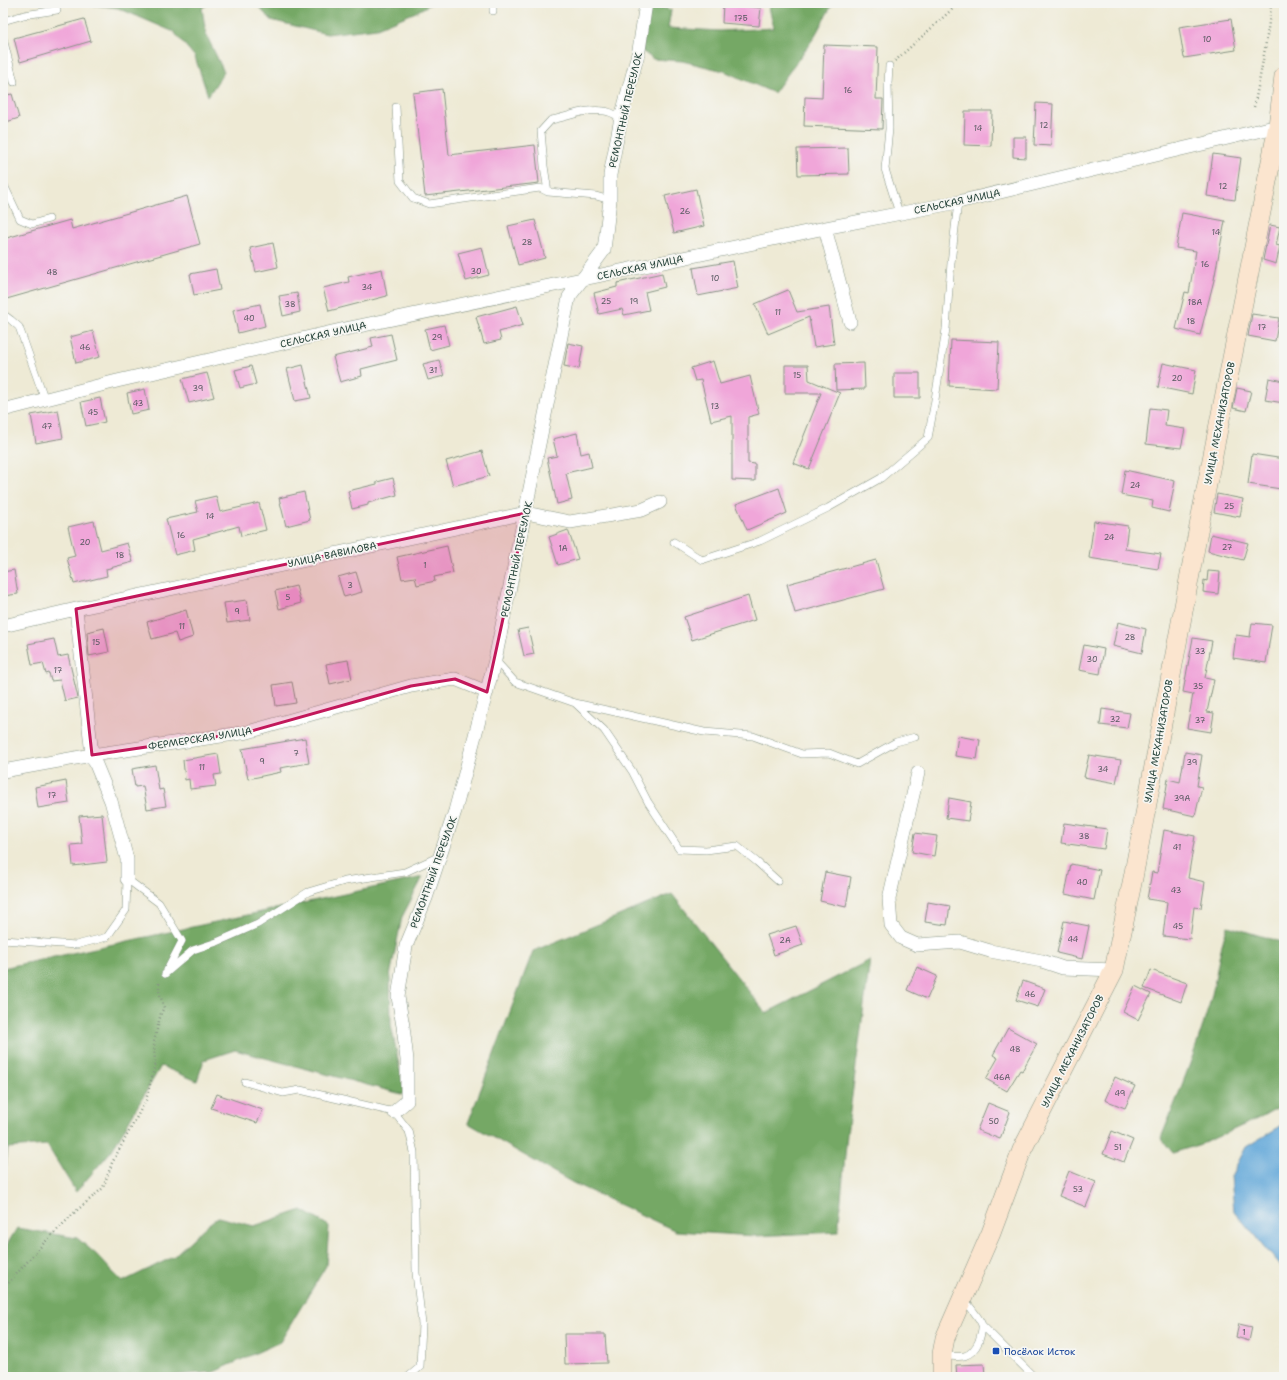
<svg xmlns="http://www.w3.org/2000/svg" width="1287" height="1380" viewBox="0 0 1287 1380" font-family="'Shantell Sans',sans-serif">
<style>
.forest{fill:#74a865;stroke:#4a724c}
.water{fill:#63a8d9;stroke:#417286}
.building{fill:#f0a6d9}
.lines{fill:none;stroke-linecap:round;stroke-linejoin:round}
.lane-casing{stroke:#869484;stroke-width:8}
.street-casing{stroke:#869484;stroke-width:14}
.secondary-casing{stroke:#869484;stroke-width:20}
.path{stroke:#869484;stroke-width:2.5;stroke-dasharray:1 3;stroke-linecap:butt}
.lane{stroke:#fff;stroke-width:7}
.street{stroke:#fff;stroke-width:13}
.secondary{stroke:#fbe5cf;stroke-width:19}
.marked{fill:#c2185b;fill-opacity:0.2;stroke:#c2185b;stroke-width:3;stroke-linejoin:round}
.transit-dot{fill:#1a4fb4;stroke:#f6f6f2;stroke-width:1.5}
.labels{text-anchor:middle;stroke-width:3.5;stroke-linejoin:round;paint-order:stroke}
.number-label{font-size:8px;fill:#53575d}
.street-label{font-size:10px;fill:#1f3d34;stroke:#f6f6f2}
.transit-label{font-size:10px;fill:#164399;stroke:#f6f6f2;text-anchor:start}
</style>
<rect width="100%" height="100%" fill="#f6f6f2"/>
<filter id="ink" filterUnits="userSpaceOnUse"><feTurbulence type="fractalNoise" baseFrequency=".025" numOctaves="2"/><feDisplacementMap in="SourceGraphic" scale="8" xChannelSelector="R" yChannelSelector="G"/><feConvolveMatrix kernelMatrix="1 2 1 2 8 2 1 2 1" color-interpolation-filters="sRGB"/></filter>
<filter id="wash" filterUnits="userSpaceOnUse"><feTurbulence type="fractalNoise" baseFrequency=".012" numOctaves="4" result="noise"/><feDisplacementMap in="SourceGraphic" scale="16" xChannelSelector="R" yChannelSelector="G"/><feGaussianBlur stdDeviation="0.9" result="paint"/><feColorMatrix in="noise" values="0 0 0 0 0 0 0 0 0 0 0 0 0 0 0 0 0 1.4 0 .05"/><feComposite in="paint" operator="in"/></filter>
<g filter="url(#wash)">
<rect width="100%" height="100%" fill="#eeead5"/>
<path class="forest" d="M77,3H210L202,8L206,34L224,72L208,96L195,57L174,32L118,8Z
M255,3H432L416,12L377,28L327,34L271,20Z
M768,3H833L813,39L774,93L724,71L682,61L653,59L642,51L650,4L671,10L668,28L720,31L774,28Z
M423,877L402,917L390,976L391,1025L405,1095L235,1050L204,1060L197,1081L161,1066L112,1150L76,1192L47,1145L8,1148L3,1186V968Z
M672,894L766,1013L870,960L847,1134L838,1232L755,1236L676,1231L573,1183L468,1123L533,951Z
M1228,926L1284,943V1104L1257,1119L1204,1143L1173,1153L1161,1138C1178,1096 1195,1053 1208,1009C1217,982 1217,953 1228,926Z
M302,1210L329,1226L326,1266L280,1342L214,1372L150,1377H3V1251L17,1228L77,1238L97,1255L122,1282L173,1257L206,1226L218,1217L254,1226Z"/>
<path class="water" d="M1284,1124V1268L1283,1269L1234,1211L1231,1176L1246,1147Z"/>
<g id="blocks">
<path class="building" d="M723,4L761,8L759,26L722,23Z
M84,19L91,41L20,62L14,38Z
M1231,19L1236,50L1184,58L1179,27Z
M824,45L878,47L876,99H883L882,129L804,126L805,97L822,98Z
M442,89L449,155L535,145L539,183L425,196L413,93Z
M12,94L19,118L3,123V96Z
M1036,103L1053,104L1051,146L1034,145Z
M965,111H992L991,146L964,145Z
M1013,137H1026V158L1013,157Z
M848,148L849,174L798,175L797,149Z
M1213,154L1241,158L1235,200L1207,196Z
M696,189L704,226L674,233L665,196Z
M187,196L200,244L3,300V239L70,220L72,229Z
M1182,213L1225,221L1214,280L1200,335L1176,329L1185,292L1189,293L1196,251L1176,248Z
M535,220L545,258L518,265L508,226Z
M1270,225L1280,227L1276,245L1280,246L1276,264L1263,260Z
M273,243L278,267L256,272L250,248Z
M482,247L489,275L466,281L458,253Z
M733,261L738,288L698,296L693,268Z
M216,269L220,290L194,295L190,274Z
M382,269L387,296L329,311L323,288L349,282L348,277Z
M662,273L665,287L645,292L649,310L624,315L622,309L599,314L594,293L617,287V283Z
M788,290L797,312L829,307L834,344L814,347L809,317L768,334L755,304Z
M297,293L300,312L283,316L279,296Z
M260,304L265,326L238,333L233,310Z
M517,306L523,325L499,332L501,340L484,344L476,317Z
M1252,314L1279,318L1275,341L1248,336Z
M444,325L449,345L430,350L425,329Z
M93,331L100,357L76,363L70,337Z
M391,334L397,360L361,369L362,376L340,382L333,357L373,347L371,338Z
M951,340L999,342L997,389L949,386Z
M568,343L583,346L579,369L564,366Z
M439,360L444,376L428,380L423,364Z
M713,361L720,384L750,376L759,414L748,417V463L755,464V481L732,480V416L711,421L701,380L695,381L691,368Z
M864,363L865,389L836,390L835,364Z
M1163,363L1196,370L1192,394L1158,387Z
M303,365L311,398L295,401L287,369Z
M785,365H808L809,380L840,393L809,469L793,463L821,393H785Z
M251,366L256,384L240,388L235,370Z
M207,373L214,397L189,403L182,379Z
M894,373H920V398H894Z
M1269,378L1284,381V403L1265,400Z
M1237,388L1251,391L1246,411L1233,408Z
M145,389L149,410L131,414L127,393Z
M100,398L105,422L86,426L81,402Z
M1150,408L1167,410L1165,426L1185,429L1181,448L1146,444Z
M58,410L63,438L36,443L31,415Z
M577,433L581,454L589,452L592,467L566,473L572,500L557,504L547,458L557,456L553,439Z
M482,451L489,476L453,486L446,461Z
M1252,454L1284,459V470L1281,489L1248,484Z
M1125,470L1175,481L1169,512L1152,508L1153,501L1121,495Z
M393,478L397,495L368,503V505L352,509L348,491L377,484V482Z
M779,488L787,513L747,530L736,504Z
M304,492L310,520L286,526L279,498Z
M1217,494L1243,499L1240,517L1214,512Z
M216,496L220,512L259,503L266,530L241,536L239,526L193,539L195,550L175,555L166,519L198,512L195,501Z
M94,521L101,550L127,543L133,562L106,569L107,576L74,584L67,558L75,556L68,527Z
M1094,521L1128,526L1125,549L1161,554L1158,569L1089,558Z
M568,530L578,559L558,565L549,537Z
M1211,534L1248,543L1243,560L1208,551Z
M447,546L453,573L434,577L435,581L417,585L415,577L402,579L397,557Z
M876,560L884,589L795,613L787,584Z
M14,570L18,594L3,596V572Z
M1208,571L1220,572L1218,594L1203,592L1204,580L1207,581Z
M356,572L362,592L344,597L338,577Z
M296,586L301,603L279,609L275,591Z
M748,596L755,620L692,640L684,617Z
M247,600L250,620L227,623L224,603Z
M186,610L193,637L178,642L175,633L152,639L147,622Z
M1118,622L1146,629L1142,653L1113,646Z
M1252,623L1272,625L1266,663L1233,658L1236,635L1250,637Z
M104,628L109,652L89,656L87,632Z
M528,628L534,654L524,656L518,630Z
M1193,638L1212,641L1205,678L1214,680L1207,712L1214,713L1211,732L1187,728L1193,694L1183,692Z
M54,639L58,657L68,655L78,698L65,701L60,680L51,681L49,673L46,674L43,663L32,665L28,644Z
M1084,645L1104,649L1100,674L1079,670Z
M348,660L352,679L330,684L326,664Z
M292,682L296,703L276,706L273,685Z
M1102,709L1130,713L1127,728L1100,725Z
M958,736L980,740L977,759L955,756Z
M305,738L309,763L280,768L281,772L248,779L242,749Z
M1185,752L1202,755L1197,786L1202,787L1195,816L1163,809L1168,779L1180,782Z
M218,754L221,774L214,775L216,786L190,789L189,779L185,780L183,760Z
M1089,755L1121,760L1116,783L1084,777Z
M155,765L159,790L163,789L166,806L147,809L143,786L135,787L132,769Z
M66,781L69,803L38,808L35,787Z
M949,798L971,802L968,821L946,818Z
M102,814L107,862L73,866L71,845L82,844L79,816Z
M1064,823L1107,829L1104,849L1061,843Z
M1164,830L1195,836L1188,878L1205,882L1201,908L1194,907L1190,939L1163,936L1167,902L1147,899L1152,872L1157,873Z
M915,833L937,836L934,856L912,852Z
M1071,864L1100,870L1094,900L1065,894Z
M825,872L851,877L846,907L820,901Z
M928,902L950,906L947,925L925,922Z
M1064,921L1089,926L1082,959L1057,953Z
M796,926L803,945L774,955L767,935Z
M917,967L937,976L927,999L907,990Z
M1151,970L1187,983L1181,1002L1144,988Z
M1023,981L1045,989L1038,1007L1016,1000Z
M1135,986L1151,994L1138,1020L1123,1012Z
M1008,1028L1037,1044L1022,1071L1020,1070L1007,1091L986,1079L998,1058L993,1055Z
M1115,1077L1135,1086L1125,1108L1105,1100Z
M217,1094L263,1110L257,1123L211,1108Z
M988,1103L1010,1112L1000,1139L977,1130Z
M1112,1131L1133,1140L1124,1162L1103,1154Z
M1069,1171L1096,1182L1086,1207L1059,1196Z
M1239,1324L1252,1327L1249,1341L1236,1337Z
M564,1334H605L607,1363L565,1364Z
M984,1364L985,1375L957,1377L956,1365Z"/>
</g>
</g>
<g filter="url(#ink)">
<use href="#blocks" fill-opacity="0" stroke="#869484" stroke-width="1"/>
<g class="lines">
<defs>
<path id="lane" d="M493,11V3
M3,21L24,15L57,10
M3,38L14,82
M889,66L888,84L889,129L885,169L899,213
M396,107L400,181L413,198L429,204L540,188L548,192L596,196L610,200
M3,183L20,219L32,224L49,219
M548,192L544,166L541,131L551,120C569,117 585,108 604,111C609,111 616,115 621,118
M3,314L11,320L19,327L45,400
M674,542L702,560L760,541L828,508L881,478L928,438L934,406L946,329L951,263L958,202
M495,660L515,682L575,703L704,732L753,736L802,754L829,753L857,764L896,742L915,737
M575,703L604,730L632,771L648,802L679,849L706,850L737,846L757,862L778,881
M127,879L159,903L182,941L167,970
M3,940L76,945L107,937L126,910L127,879
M165,974L193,950L217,942L258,924L308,892L345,881L405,872L440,856
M245,1082L283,1093L300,1090L394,1112L409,1131L414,1152L416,1273L422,1324L420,1367L408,1377
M982,1325L1034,1377
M943,1355C961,1358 971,1359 979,1341C980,1336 983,1330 982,1325C980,1319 969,1305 964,1300"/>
<path id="street" d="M825,228L850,322
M3,410L117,381L345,329L825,228L958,202L1278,126
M76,609L92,755L111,801L127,859V879
M3,626L76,609L526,513L570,522L642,510L660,502
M3,771L92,755L248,732L411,686L455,679L487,692
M918,773L889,899L891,925L901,938L917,945L960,942L990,951L1042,961L1063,968L1114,970
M394,1112L407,1101V1060L403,1026L398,997L406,946L426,898L455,811L495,660L569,297L604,250L610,200V175L621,118L639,50L646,3"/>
<path id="secondary" d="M942,1377V1354L945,1338L991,1233L1022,1150L1114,970L1133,878L1203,505L1278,126L1284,76"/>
</defs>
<use href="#lane" class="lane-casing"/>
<use href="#street" class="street-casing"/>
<use href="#secondary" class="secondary-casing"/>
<path class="path" d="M895,61L959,3
M1254,107C1261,73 1267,40 1271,6L1269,3
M3,1289L43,1244L75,1212L103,1188L112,1163L146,1100L155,1065L154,1042L161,1013L164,1008L159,991V983"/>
<use href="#lane" class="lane"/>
<use href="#street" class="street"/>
<use href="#secondary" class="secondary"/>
</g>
</g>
<path class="marked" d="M526,513L487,692L455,679L411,686L248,732L92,755L76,609Z"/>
<rect class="transit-dot" x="992" y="1347" width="8" height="8" rx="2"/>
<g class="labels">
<g class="number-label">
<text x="741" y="21">17Б</text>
<text x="1207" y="42">10</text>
<text x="848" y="93">16</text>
<text x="1044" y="128">12</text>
<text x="978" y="131">14</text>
<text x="1223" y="189">12</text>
<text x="685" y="214">26</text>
<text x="1216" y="235">14</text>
<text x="527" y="245">28</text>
<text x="1205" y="267">16</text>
<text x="476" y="274">30</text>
<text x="52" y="275">48</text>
<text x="715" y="281">10</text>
<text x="367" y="290">34</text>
<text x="606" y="304">25</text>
<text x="634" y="304">19</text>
<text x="1195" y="305">18А</text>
<text x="290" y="307">38</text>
<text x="778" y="315">11</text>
<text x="249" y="321">40</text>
<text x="1191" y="324">18</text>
<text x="1262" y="330">17</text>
<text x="437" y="340">29</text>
<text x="85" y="350">46</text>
<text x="433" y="373">31</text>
<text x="797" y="378">15</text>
<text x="1177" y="381">20</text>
<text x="198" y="391">39</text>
<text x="138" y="406">43</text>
<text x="715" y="409">13</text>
<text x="93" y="415">45</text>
<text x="47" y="429">47</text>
<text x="1135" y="488">24</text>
<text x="1229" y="509">25</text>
<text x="210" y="519">14</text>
<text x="181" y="538">16</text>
<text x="1109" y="540">24</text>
<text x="85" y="545">20</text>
<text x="1227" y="550">27</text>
<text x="563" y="551">1А</text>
<text x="120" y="558">18</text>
<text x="425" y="568">1</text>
<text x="350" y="588">3</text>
<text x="288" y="600">5</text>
<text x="237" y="614">9</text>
<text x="182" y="629">11</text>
<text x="1130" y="640">28</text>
<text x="96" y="645">15</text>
<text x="1200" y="654">33</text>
<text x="1092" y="662">30</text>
<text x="58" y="673">17</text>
<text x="1198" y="689">35</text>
<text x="1115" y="722">32</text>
<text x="1200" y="723">37</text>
<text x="296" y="756">7</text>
<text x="262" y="764">9</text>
<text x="1192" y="765">39</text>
<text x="202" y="770">11</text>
<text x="1103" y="772">34</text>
<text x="52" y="798">17</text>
<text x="1182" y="801">39А</text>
<text x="1084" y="839">38</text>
<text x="1177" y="850">41</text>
<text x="1082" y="885">40</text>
<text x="1176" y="893">43</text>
<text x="1178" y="929">45</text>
<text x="1073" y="942">44</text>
<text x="785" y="943">2А</text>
<text x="1030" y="997">46</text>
<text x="1015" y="1052">48</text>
<text x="1002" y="1080">46А</text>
<text x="1120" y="1096">49</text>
<text x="994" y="1124">50</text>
<text x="1118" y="1150">51</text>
<text x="1078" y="1192">53</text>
<text x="1244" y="1335">1</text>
</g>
<g class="street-label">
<text transform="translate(625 110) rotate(-77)" y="4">РЕМОНТНЫЙ ПЕРЕУЛОК</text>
<text transform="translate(957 201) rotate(-12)" y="4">СЕЛЬСКАЯ УЛИЦА</text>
<text transform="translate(640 267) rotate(-12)" y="4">СЕЛЬСКАЯ УЛИЦА</text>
<text transform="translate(323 334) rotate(-13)" y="4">СЕЛЬСКАЯ УЛИЦА</text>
<text transform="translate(1219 423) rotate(-79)" y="4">УЛИЦА МЕХАНИЗАТОРОВ</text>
<text transform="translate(332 554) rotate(-12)" y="4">УЛИЦА ВАВИЛОВА</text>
<text transform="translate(516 559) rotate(-78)" y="4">РЕМОНТНЫЙ ПЕРЕУЛОК</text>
<text transform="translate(200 738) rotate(-9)" y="4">ФЕРМЕРСКАЯ УЛИЦА</text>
<text transform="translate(1158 741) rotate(-80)" y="4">УЛИЦА МЕХАНИЗАТОРОВ</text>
<text transform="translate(433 872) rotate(-70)" y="4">РЕМОНТНЫЙ ПЕРЕУЛОК</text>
<text transform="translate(1072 1051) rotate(-63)" y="4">УЛИЦА МЕХАНИЗАТОРОВ</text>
</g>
<g class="transit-label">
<text x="1004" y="1355">Посёлок Исток</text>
</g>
</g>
<rect width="1287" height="1380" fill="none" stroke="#f6f6f2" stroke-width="16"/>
</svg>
